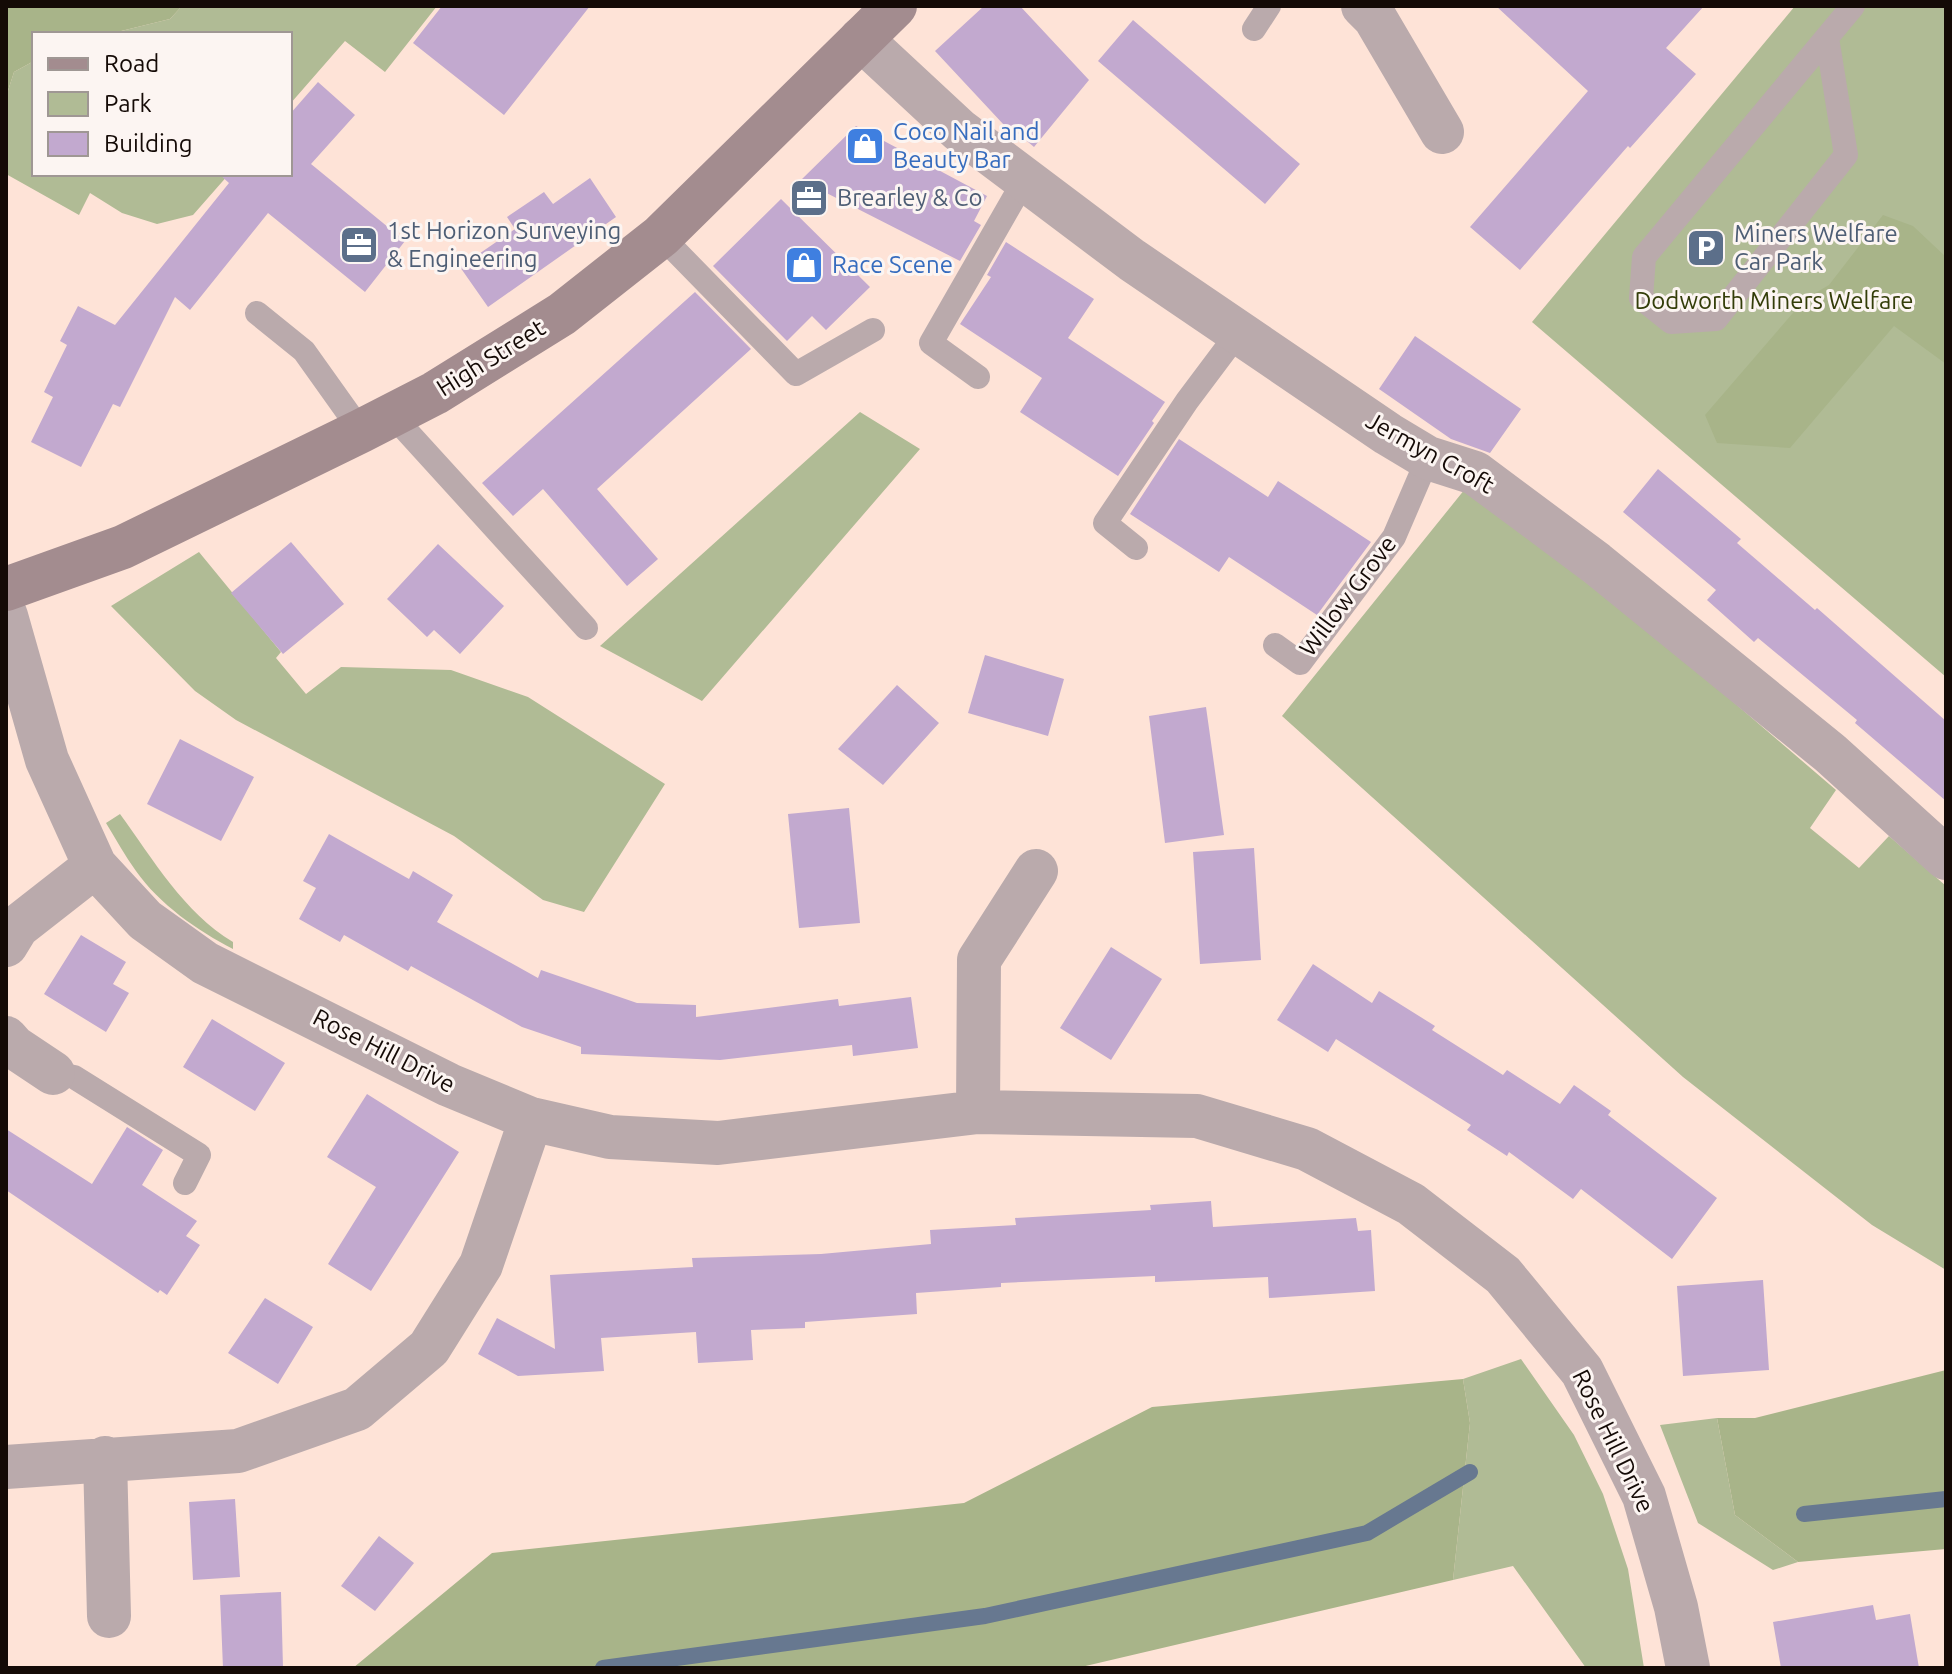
<svg xmlns="http://www.w3.org/2000/svg" width="1952" height="1674" viewBox="0 0 1952 1674" font-family="Ubuntu,sans-serif">
<style>
.green{fill:#b0bb95}
.forest{fill:#a8b489}
.lines{fill:none;stroke-linecap:round;stroke-linejoin:round}
.stream{stroke:#677890;stroke-width:16}
.building{fill:#c2a9cf}
.lane{stroke:#baaaac;stroke-width:24}
.street{stroke:#baaaac;stroke-width:44}
.secondary{stroke:#a38c8f;stroke-width:44}
.labels{text-anchor:middle;stroke-width:6;stroke-linejoin:round;paint-order:stroke}
.shop-label{font-size:24px;fill:#366cbe;stroke:#fcf5f2;text-anchor:start}
.service-label{font-size:24px;fill:#4e5e75;stroke:#fcf5f2;text-anchor:start}
.park-label{font-size:24px;fill:#333d09;stroke:#fcf5f2}
.street-label{font-size:24px;fill:#140a06;stroke:#fcf5f2}
</style>
<rect width="100%" height="100%" fill="#fee3d7"/>
<path class="green" d="M182,6H437L385,72L345,41L290,104V34H109L170,19Z
M1795,6H1946V677L1532,322Z
M34,61V174H229L193,215L157,224L122,213L90,193L79,215L6,174V97L14,72Z
M860,412L920,449L702,701L600,646Z
M1465,489L1661,640L1836,790L1810,828L1859,868L1889,836L1946,886V1270L1872,1225L1683,1077L1282,716Z
M199,552L281,652L276,658L306,694L341,667L451,670L528,697L665,784L584,912L543,900L454,836L236,720L195,691L111,606Z
M120,814C153,859 184,913 233,942V949C198,931 159,904 136,871C125,856 116,839 106,823Z
M1521,1359L1574,1435L1603,1494L1628,1569L1644,1668H1586L1513,1566L1453,1580L1470,1423L1463,1379Z
M1717,1418L1735,1515L1798,1562L1773,1570L1698,1523L1660,1425Z"/>
<path class="forest" d="M6,6H182L170,19L109,34H34V61L14,72L6,97Z
M1883,215L1913,226L1946,257V364L1894,326L1790,448L1717,443L1705,415L1805,299L1829,285Z
M1946,1370V1549L1798,1562L1735,1515L1717,1418H1755Z
M1463,1379L1470,1423L1453,1580L1077,1668H353L492,1553L964,1503L1152,1407Z"/>
<g class="lines">
<path class="stream" d="M1804,1514L1946,1499
M603,1668L985,1616L1367,1533L1470,1472"/>
</g>
<path class="building" d="M442,6H590L504,115L413,43Z
M984,6H1020L1089,80L1034,147L1008,125H1004L935,51Z
M1496,6H1704L1666,48L1696,74L1630,148L1628,146L1520,270L1470,227L1588,91Z
M1133,20L1300,164L1265,204L1098,61Z
M318,82L355,115L311,164L405,241L365,292L268,213L190,310L175,297L120,407L113,404L81,467L31,442L53,397L44,392L67,345L60,341L78,306L115,325L229,183L219,174H290V114Z
M856,126L987,196L974,221L981,225L960,261L801,180Z
M590,178L616,217L488,307L460,267L515,229L507,217L544,192L553,204Z
M781,199L870,287L826,330L812,316L787,341L713,266Z
M1006,242L1094,299L1068,338L1165,402L1152,421L1154,423L1118,476L1020,412L1042,378L960,324L991,277L987,275Z
M695,292L751,349L597,489L658,559L627,586L543,489L513,516L482,483Z
M1415,336L1521,409L1490,453L1451,439L1379,389Z
M1179,439L1268,497L1278,481L1371,542L1317,615L1229,557L1219,572L1130,514Z
M1658,469L1741,539L1737,543L1815,610L1817,608L1946,721V801L1855,723L1857,720L1758,638L1754,642L1707,600L1716,590L1623,512Z
M291,542L344,604L283,654L231,593Z
M438,544L504,606L460,654L434,630L427,637L387,599Z
M985,655L1064,679L1048,736L968,713Z
M897,685L939,723L883,785L838,749Z
M1206,707L1224,835L1165,843L1149,716Z
M180,739L254,777L221,841L147,804Z
M849,808L860,923L799,928L788,814Z
M329,834L409,879L413,871L453,895L437,922L538,978L541,970L637,1003L696,1005V1017L838,999L839,1006L911,997L918,1048L853,1056L852,1045L720,1060L581,1054V1047L522,1027L411,966L408,971L344,935L340,942L299,919L316,888L303,881Z
M1254,848L1261,960L1200,964L1193,852Z
M81,935L126,962L113,984L129,993L106,1032L44,994Z
M1111,947L1162,979L1111,1060L1060,1028Z
M1313,964L1372,1003L1379,991L1435,1026L1432,1030L1503,1075L1507,1070L1560,1104L1574,1085L1611,1111L1608,1115L1717,1198L1672,1259L1581,1189L1573,1199L1509,1152L1507,1156L1467,1130L1471,1125L1336,1039L1328,1052L1277,1020Z
M212,1019L285,1063L255,1111L183,1067Z
M367,1094L459,1152L371,1291L328,1264L376,1187L327,1157Z
M127,1127L163,1150L142,1185L197,1221L186,1236L200,1245L167,1295L160,1290L158,1293L6,1190V1129L92,1184Z
M1211,1201L1213,1227L1356,1218L1358,1231L1371,1230L1375,1291L1269,1298L1268,1277L1155,1282V1276L1001,1283V1287L916,1293L917,1314L805,1322V1328L751,1330L753,1360L698,1363L696,1332L601,1338L604,1371L518,1376L478,1354L497,1318L555,1349L550,1275L693,1267L692,1258L821,1254L931,1244L930,1230L1016,1225L1015,1218L1151,1210L1150,1205Z
M1763,1280L1769,1370L1683,1376L1677,1286Z
M265,1298L313,1327L278,1384L228,1353Z
M235,1499L240,1577L193,1580L189,1502Z
M379,1536L414,1563L375,1611L341,1586Z
M281,1592L283,1668H223L220,1595Z
M1873,1605L1876,1620L1910,1614L1919,1668H1781L1773,1622Z"/>
<g class="lines">
<path class="lane" d="M1254,29L1269,6
M1827,38L1846,155L1716,319L1671,322L1641,298L1644,257L1853,6
M661,236L796,374L873,330
M257,313L304,351L361,431
M978,377L931,343L1025,179
M392,415L586,628
M1136,548L1105,523L1187,401L1238,333
M1275,645L1300,663L1394,537L1428,458
M53,1073L74,1077L199,1155L185,1183"/>
<path class="street" d="M1363,6L1375,18L1442,132
M861,39L959,130L1132,260L1388,434L1428,458L1475,473L1596,563L1830,753L1946,858
M6,616L47,760L95,866L145,920L205,963L449,1085L531,1119L610,1137L718,1143L978,1112L1197,1116L1307,1149L1411,1204L1503,1275L1582,1371L1644,1496L1676,1607L1688,1668
M6,945L17,927L95,866
M6,1038L14,1047L53,1073
M978,1112L979,960L1036,871
M105,1458L109,1616
M6,1467L238,1451L357,1409L429,1348L481,1265L531,1119"/>
<path class="secondary" d="M6,589L123,547L361,431L435,393L562,314L661,236L895,6"/>
</g>
<defs>
<symbol id="shop-square" viewBox="-11 -11 22 22"><rect x="-9" y="-9" width="18" height="18" rx="4" fill="#3f7fe0" stroke="#fcf5f2"/><path d="M-5-2.5h2.3a2.7 3.5 0 0 1 5.4 0H5L5.5 6h-11ZM-1.5-2.5h3a1.5 2.3 0 0 0-3 0Z" fill="#fff"/></symbol>
<symbol id="office-square" viewBox="-11 -11 22 22"><rect x="-9" y="-9" width="18" height="18" rx="4" fill="#5c6f8a" stroke="#fcf5f2"/><path d="M-6-3h4V-5.5h4V-3h4V5H-6ZM-1-4.5V-3h2v-1.5ZM-6 0V1H6V0Z" fill="#fff"/></symbol>
<symbol id="parking-square" viewBox="-11 -11 22 22"><rect x="-9" y="-9" width="18" height="18" rx="4" fill="#5c6f8a" stroke="#fcf5f2"/><path d="M-3.5-5.5H1a3.5 3.5 0 0 1 0 7H-1V5.5H-3.5ZM-1-3.4V-.6H.8a1.4 1.4 0 0 0 0-2.8Z" fill="#fff"/></symbol>
</defs>
<g fill-rule="evenodd">
<use href="#shop-square" x="843" y="124" width="44" height="44"/>
<use href="#office-square" x="787" y="176" width="44" height="44"/>
<use href="#office-square" x="337" y="223" width="44" height="44"/>
<use href="#parking-square" x="1684" y="226" width="44" height="44"/>
<use href="#shop-square" x="782" y="243" width="44" height="44"/>
</g>
<g class="labels">
<g class="shop-label">
<text x="893" y="140">Coco Nail and<tspan x="893" dy="28">Beauty Bar</tspan></text>
<text x="832" y="273">Race Scene</text>
</g>
<g class="service-label">
<text x="837" y="206">Brearley &amp; Co</text>
<text x="387" y="239">1st Horizon Surveying<tspan x="387" dy="28">&amp; Engineering</tspan></text>
<text x="1734" y="242">Miners Welfare<tspan x="1734" dy="28">Car Park</tspan></text>
</g>
<g class="park-label">
<text x="1774" y="309">Dodworth Miners Welfare</text>
</g>
<g class="street-label">
<text transform="translate(491 358) rotate(-32)" y="8">High Street</text>
<text transform="translate(1430 453) rotate(29)" y="8">Jermyn Croft</text>
<text transform="translate(1348 596) rotate(-53)" y="8">Willow Grove</text>
<text transform="translate(384 1051) rotate(27)" y="8">Rose Hill Drive</text>
<text transform="translate(1613 1441) rotate(64)" y="8">Rose Hill Drive</text>
</g>
</g>
<rect width="1952" height="1674" fill="none" stroke="#140a06" stroke-width="16"/>
<rect x="32" y="32" width="260" height="144" fill="#fcf5f2" stroke="#9f9794" stroke-width="2"/>
<rect x="48" y="58" width="40" height="12" fill="#a38c8f" stroke="#9f9794" stroke-width="2"/>
<text x="104" y="72" font-size="24" fill="#140a06">Road</text>
<rect x="48" y="92" width="40" height="24" fill="#b0bb95" stroke="#9f9794" stroke-width="2"/>
<text x="104" y="112" font-size="24" fill="#140a06">Park</text>
<rect x="48" y="132" width="40" height="24" fill="#c2a9cf" stroke="#9f9794" stroke-width="2"/>
<text x="104" y="152" font-size="24" fill="#140a06">Building</text>
</svg>
